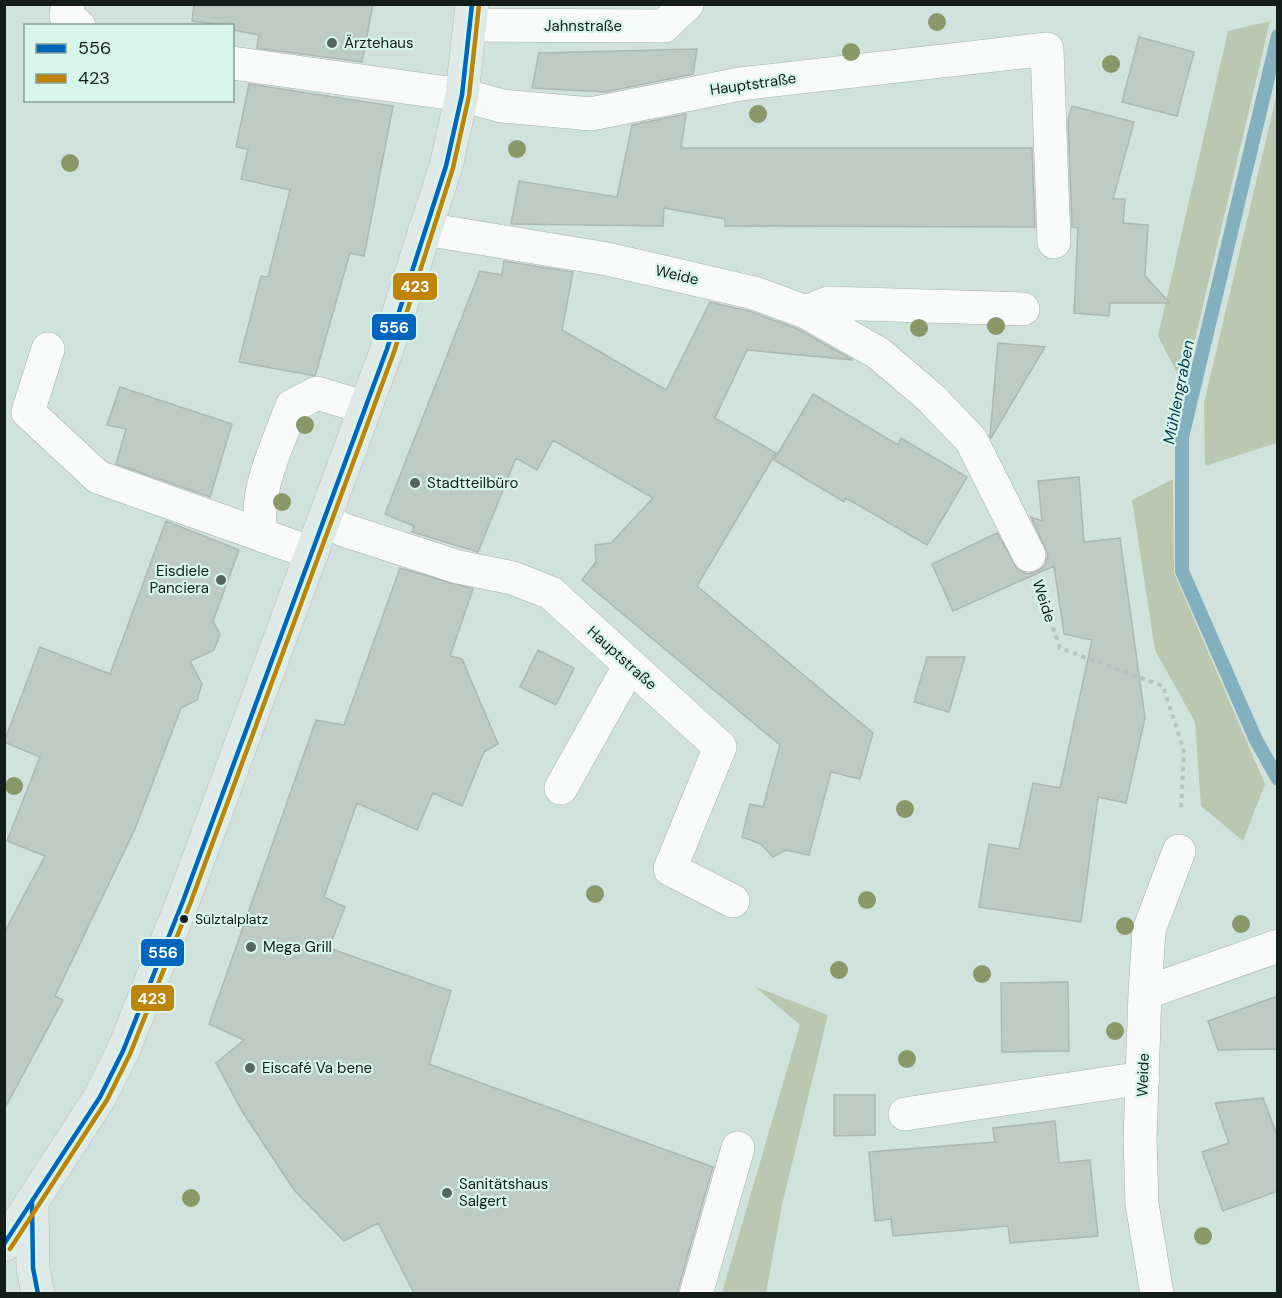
<svg xmlns="http://www.w3.org/2000/svg" width="1282" height="1298" viewBox="0 0 1282 1298" font-family="'DM Sans',sans-serif">
<style>
.green{fill:#bac8b1}
.lines{fill:none;stroke-linecap:round;stroke-linejoin:round}
.stream{stroke:#83afbf;stroke-width:14}
.building{fill:#becac4;stroke:#adb8b2;stroke-width:1.5}
.minor-casing{stroke:#a5b2ad;stroke-width:34}
.major-casing{stroke:#b6bfbc;stroke-width:34}
.path{stroke:#bac2c0;stroke-width:4;stroke-dasharray:4.5 4.5;stroke-linecap:butt}
.minor{stroke:#f8fbfa;stroke-width:33}
.major{stroke:#dfe9e8;stroke-width:33}
.bus-1-casing{stroke:#d8f5eb;stroke-width:9}
.bus-2-casing{stroke:#d8f5eb;stroke-width:9}
.bus-1{stroke:#0065bd;stroke-width:4.5}
.bus-2{stroke:#be8407;stroke-width:4.5}
.tree{fill:#889869}
.poi-dot{fill:#56635f;stroke:#d8f5eb;stroke-width:2}
.bus-dot{fill:#131e1b;stroke:#d8f5eb;stroke-width:2}
.labels{text-anchor:middle;stroke-width:4.5;stroke-linejoin:round;paint-order:stroke}
.bus-label{font-size:14px;fill:#131e1b;stroke:#d8f5eb;text-anchor:start}
.street-label{font-size:15px;fill:#131e1b;stroke:#d8f5eb}
.poi-label{font-size:15px;fill:#131e1b;stroke:#d8f5eb;text-anchor:start}
.water-label{font-size:16px;font-style:italic;fill:#063b4d;stroke:#d8f5eb}
.line-badge{stroke:#d8f5eb;stroke-width:2}
.badge-label{font-size:16px;text-anchor:middle;font-weight:bold;fill:#fff}
</style>
<rect width="100%" height="100%" fill="#d1e2dc"/>
<path class="green" d="M1270,21L1184,386L1158,336L1228,31Z
M1277,93V443L1205,466L1204,403Z
M1173,479L1174,573L1265,784L1243,841L1201,806L1195,722L1155,650L1132,500Z
M754,986L828,1015L782,1205L766,1293H722L800,1025Z"/>
<g class="lines">
<path class="stream" d="M1278,36L1182,437V571L1256,740L1278,779"/>
</g>
<path class="building" d="M194,4H373L362,62L257,48L259,35L232,30V26L192,21Z
M1139,37L1194,52L1177,116L1122,102Z
M697,49L693,74L605,92L532,88L539,53Z
M249,84L393,106L364,256L350,253L315,376L239,362L261,276L268,277L290,190L241,179L248,149L236,147Z
M1072,106L1134,122L1113,199H1125L1123,223L1148,225L1145,276L1170,303H1110L1109,316L1074,313L1078,228L1072,227L1068,120Z
M686,114L681,148H1032L1035,227L725,226V219L664,208L663,226L511,224L519,181L617,197L632,125Z
M504,261L573,272L562,330L666,390L710,302L749,311L798,329L853,360L747,350L715,418L776,453L697,586L873,733L860,779L831,772L809,855L786,850L773,857L761,844L742,837L750,804L763,807L780,745L582,580L596,562L595,545L611,543L653,498L553,440L537,470L516,458L478,552L412,532L414,526L385,514L480,271L502,275Z
M998,343L1045,347L991,438L990,437Z
M120,387L232,424L210,497L116,464L126,429L107,425Z
M813,394L898,445L901,438L967,477L927,545L846,498L844,502L774,460Z
M1079,477L1084,542L1120,538L1145,718L1126,803L1098,797L1081,922L979,907L989,844L1019,849L1033,783L1060,788L1092,640L1064,634L1054,566L953,611L932,564L997,533L1018,570L1027,574L1038,571L1045,565L1048,555L1031,517L1042,521L1038,481Z
M166,521L239,550L213,621L220,634L214,650L190,661L202,684L197,700L181,708L135,829L55,996L63,1000L4,1110V933L45,856L7,841L40,757L4,742L40,647L110,674Z
M400,568L473,589L450,656L462,659L498,744L484,752L462,806L433,793L417,830L357,803L324,897L345,907L329,948L451,991L429,1064L713,1167L677,1293H414L378,1223L344,1241L294,1190L242,1111L216,1063L244,1040L209,1024L316,720L344,725Z
M538,650L574,668L556,705L520,687Z
M927,657H965L949,712L914,702Z
M1068,982L1069,1051L1002,1052L1001,983Z
M1278,996V1049L1218,1050L1208,1021Z
M834,1095H875V1135L834,1136Z
M1263,1098L1278,1138V1191L1223,1211L1202,1152L1229,1143L1215,1103Z
M1055,1121L1059,1163L1090,1160L1098,1236L1010,1243L1008,1226L893,1236L891,1219L875,1221L869,1152L995,1142L993,1128Z"/>
<g class="lines">
<defs>
<path id="minor" d="M68,4L66,15L79,26
M471,25L664,26L687,4
M232,63L462,95L502,106L591,114L740,84L1047,49L1054,242
M425,229L607,259L754,293L806,312L878,353L931,398L971,440L1029,555
M806,312L828,303L1023,309
M48,349L28,412L98,477L312,553
M324,520L344,530L458,567L513,578L551,593L720,747L670,869L733,901
M261,534C254,490 277,447 292,406L317,393L363,407
M561,788L630,665
M1145,993L1278,946
M905,1114L1143,1078
M696,1294L738,1148
M1157,1294L1142,1204L1140,1139L1145,993L1149,930L1179,851"/>
<path id="major" d="M32,1202L33,1268L38,1294
M4,1245L100,1097L123,1051L183,901L387,349L446,166L462,95L472,4"/>
</defs>
<use href="#minor" class="minor-casing"/>
<use href="#major" class="major-casing"/>
<path class="path" d="M1041,593L1060,648L1163,686L1184,751L1181,810"/>
<use href="#minor" class="minor"/>
<use href="#major" class="major"/>
<defs>
<path id="bus-1" d="M32,1202L33,1268L38,1294
M4,1244L100,1097L123,1051L183,901L387,349L446,166L462,95L472,4"/>
<path id="bus-2" d="M10,1249L107,1100L130,1054L190,904L394,352L453,168L469,96L479,5"/>
</defs>
<use href="#bus-1" class="bus-1-casing"/>
<use href="#bus-2" class="bus-2-casing"/>
<use href="#bus-1" class="bus-1"/>
<use href="#bus-2" class="bus-2"/>
</g>
<g class="tree">
<circle cx="937" cy="22" r="9"/>
<circle cx="851" cy="52" r="9"/>
<circle cx="1111" cy="64" r="9"/>
<circle cx="758" cy="114" r="9"/>
<circle cx="517" cy="149" r="9"/>
<circle cx="70" cy="163" r="9"/>
<circle cx="996" cy="326" r="9"/>
<circle cx="919" cy="328" r="9"/>
<circle cx="305" cy="425" r="9"/>
<circle cx="282" cy="502" r="9"/>
<circle cx="14" cy="786" r="9"/>
<circle cx="905" cy="809" r="9"/>
<circle cx="595" cy="894" r="9"/>
<circle cx="867" cy="900" r="9"/>
<circle cx="1241" cy="924" r="9"/>
<circle cx="1125" cy="926" r="9"/>
<circle cx="839" cy="970" r="9"/>
<circle cx="982" cy="974" r="9"/>
<circle cx="1115" cy="1031" r="9"/>
<circle cx="907" cy="1059" r="9"/>
<circle cx="191" cy="1198" r="9"/>
<circle cx="1203" cy="1236" r="9"/>
</g>
<g class="poi-dot">
<circle cx="332" cy="43" r="6"/>
<circle cx="415" cy="483" r="6"/>
<circle cx="221" cy="580" r="6"/>
<circle cx="251" cy="947" r="6"/>
<circle cx="250" cy="1068" r="6"/>
<circle cx="447" cy="1193" r="6"/>
</g>
<circle class="bus-dot" cx="184" cy="919" r="5"/>
<g class="labels">
<g class="bus-label">
<text x="195" y="924">Sülztalplatz</text>
</g>
<g class="street-label">
<text x="583" y="31">Jahnstraße</text>
<text transform="translate(753 84) rotate(-8)" y="5">Hauptstraße</text>
<text transform="translate(677 275) rotate(13)" y="5">Weide</text>
<text transform="translate(1044 601) rotate(72)" y="5">Weide</text>
<text transform="translate(622 658) rotate(42)" y="5">Hauptstraße</text>
<text transform="translate(1143 1075) rotate(-88)" y="5">Weide</text>
</g>
<g class="poi-label">
<text x="344" y="48">Ärztehaus</text>
<text x="427" y="488">Stadtteilbüro</text>
<text x="209" y="576" text-anchor="end">Eisdiele<tspan x="209" dy="17">Panciera</tspan></text>
<text x="263" y="952">Mega Grill</text>
<text x="262" y="1073">Eiscafé Va bene</text>
<text x="459" y="1189">Sanitätshaus<tspan x="459" dy="17">Salgert</tspan></text>
</g>
<g class="water-label">
<text transform="translate(1178 392) rotate(-79)" y="6">Mühlengraben</text>
</g>
</g>
<g class="line-badge">
<rect x="392" y="272" width="46" height="29" rx="6" fill="#be8407"/>
<rect x="371" y="313" width="46" height="28" rx="6" fill="#0065bd"/>
<rect x="140" y="938" width="45" height="29" rx="6" fill="#0065bd"/>
<rect x="130" y="984" width="45" height="28" rx="6" fill="#be8407"/>
</g>
<g class="badge-label">
<text x="415" y="292">423</text>
<text x="394" y="333">556</text>
<text x="163" y="958">556</text>
<text x="152" y="1004">423</text>
</g>
<rect width="1282" height="1298" fill="none" stroke="#131e1b" stroke-width="12"/>
<rect x="24" y="24" width="210" height="78" fill="#d8f5eb" stroke="#899f98" stroke-width="1.5"/>
<rect x="36" y="44" width="30" height="9" fill="#0065bd" stroke="#899f98" stroke-width="1.5"/>
<text x="78" y="54" font-size="18" fill="#131e1b">556</text>
<rect x="36" y="74" width="30" height="9" fill="#be8407" stroke="#899f98" stroke-width="1.5"/>
<text x="78" y="84" font-size="18" fill="#131e1b">423</text>
</svg>
